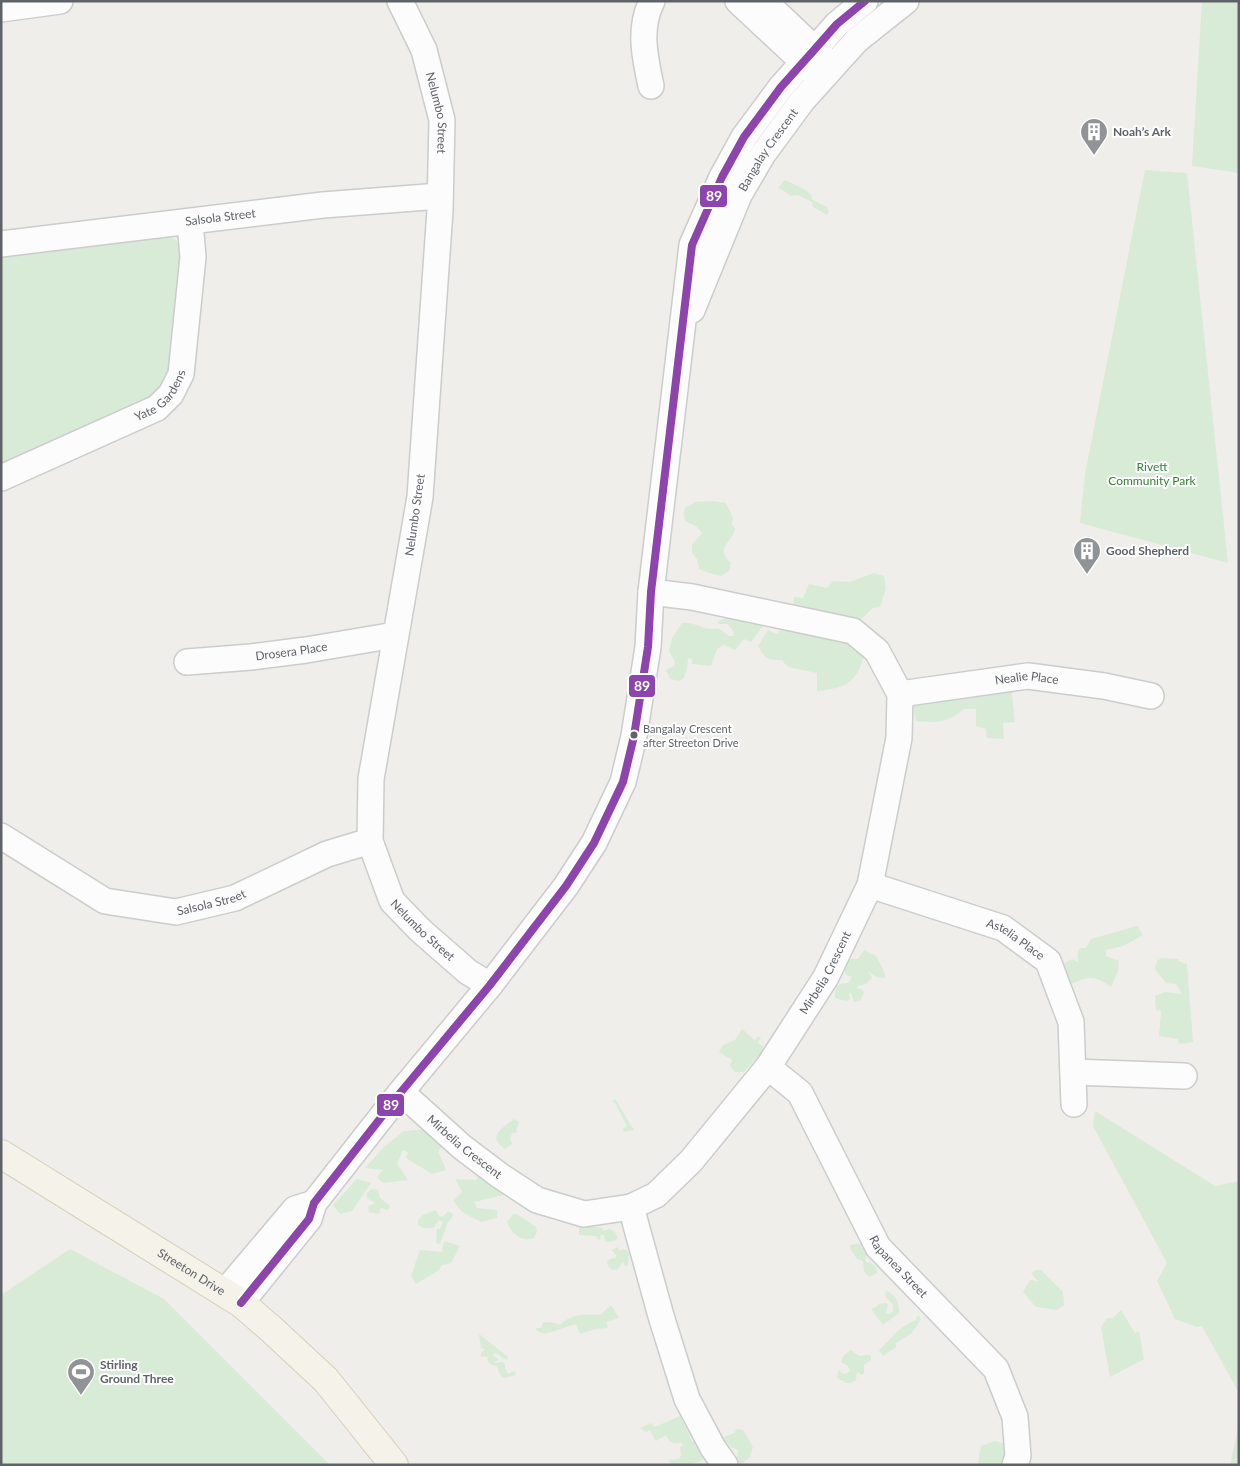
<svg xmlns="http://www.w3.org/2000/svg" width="1240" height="1466" viewBox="0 0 1240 1466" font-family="Lato,sans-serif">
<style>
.green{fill:#d8ebd6}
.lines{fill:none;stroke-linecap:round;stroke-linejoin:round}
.minor-casing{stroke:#cbcccc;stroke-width:28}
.major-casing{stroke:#d7ceb8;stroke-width:30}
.minor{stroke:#fdfcfc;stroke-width:25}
.major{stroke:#f4f2e9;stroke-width:28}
.bus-1-casing{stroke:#fff;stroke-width:11}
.bus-1{stroke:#8e44ad;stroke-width:8}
.bus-dot{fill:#5f6368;stroke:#fff;stroke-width:2}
.labels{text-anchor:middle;stroke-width:4;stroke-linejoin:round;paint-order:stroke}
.bus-label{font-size:11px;fill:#5f6368;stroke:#fff;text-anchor:start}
.street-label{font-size:12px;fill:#5f6368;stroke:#fff}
.poi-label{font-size:12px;font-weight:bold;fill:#5f6368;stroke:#fff;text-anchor:start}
.park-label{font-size:12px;fill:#348238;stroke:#fff}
.line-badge{stroke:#fff;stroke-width:2}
.badge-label{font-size:14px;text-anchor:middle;font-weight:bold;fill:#fff}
</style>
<rect width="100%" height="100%" fill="#efeeea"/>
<path class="green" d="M1202,1H1239V173L1192,166Z
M1145,170L1187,173L1228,563L1080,523L1085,474Z
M785,180L806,190L812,196L811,199L827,207L829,211L827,215L813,207L812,202L798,195L790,196L786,192L778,188Z
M167,235L176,240L182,252L174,371L147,404L1,466V254Z
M712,501L726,503L733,518L732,525L735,529C732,543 714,548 731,563L729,571L721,576L706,572L699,569L697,559L692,553V545L702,533C694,519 680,528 685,508L696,502Z
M874,573L884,576L886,588L880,607L873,608L858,622L797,609L793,602L794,597L803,598L809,584L827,588L833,581L850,582Z
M746,617L753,618L763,626L751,642L744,639L735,650L724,645L717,649L711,666L692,664V658L688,659L687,669L684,678L680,681L670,679L666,670L674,666L675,662L669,651L672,638L682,623C696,621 703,632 718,628L729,636H733L734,633L731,628L727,624H719L717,622L723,619Z
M783,627L834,630L865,653C857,682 847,688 817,691V673L788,667L782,660C767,661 765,658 758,646L768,630L777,634Z
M1011,687L1015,722L1003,723L1004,739L987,738L986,729L976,726V709H964C947,723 938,723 916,721L913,706L915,699L957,700L975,693Z
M1137,926L1143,935L1123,946L1106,950V956L1119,961L1118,971L1111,987C1094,975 1090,976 1071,984L1062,965L1072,959L1078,962V953L1080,948H1086L1091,939Z
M864,950L876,956L884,971L885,978L877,977L867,971L871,975L872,978L866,984L858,986L857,988L863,990L864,994L862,996L861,1000L854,1002L851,993H849L850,999L846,1001L835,998C833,988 839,982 848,983L852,977L845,974V964L848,959H858Z
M1161,958L1178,959L1180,962L1187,964L1193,1042L1179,1044L1178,1039L1159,1036L1161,1011L1156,1010L1155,996L1165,992L1182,994L1176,984L1166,983L1155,969L1157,961Z
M742,1029L755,1040L758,1036L761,1038L758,1042L759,1044L763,1046L764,1050L744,1072H735L730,1066L732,1060L719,1052L723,1045L735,1040Z
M615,1099L634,1130L624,1132L623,1128L627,1127L616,1104L612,1101Z
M1095,1111L1215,1186L1239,1181V1393L1202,1326L1197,1327L1175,1319L1157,1281L1167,1263L1093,1126Z
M514,1119L519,1122L516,1130L518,1132L512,1133L510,1139L512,1144L505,1149C486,1136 503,1128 514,1119Z
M427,1129L444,1145L438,1151L446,1170L432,1174L406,1158L408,1152L403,1150L397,1164L408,1180L383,1183L377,1177L383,1170L365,1168L385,1146L404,1131Z
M480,1173L504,1195L474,1202L477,1208L497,1210V1218L481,1222L462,1212L453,1201L462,1192L455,1179L476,1180Z
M357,1179L371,1183L352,1211L340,1214L333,1205Z
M372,1189L378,1190L380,1198L390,1206L388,1210L381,1208L379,1214L369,1212L368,1206L375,1203L367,1198V1193Z
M436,1210L439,1216L443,1217L448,1211L453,1214L452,1218L448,1222L440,1244L436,1243L437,1229H440L443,1222L439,1220L433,1228H423L418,1225V1220L423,1215Z
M513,1214H517L536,1227L537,1232L534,1238C522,1243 511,1233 507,1222Z
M589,1222L592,1226L602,1228L603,1231L609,1229L614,1231L618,1237L615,1241L609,1242L605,1241L604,1235H601L600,1240L597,1239L596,1236L579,1235V1228Z
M444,1241L460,1246L451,1263L442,1265L439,1270L416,1284L411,1276L420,1250L442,1252Z
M861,1243L867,1248L869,1255L865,1257L866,1262C872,1262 877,1266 877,1273L870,1277C862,1272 864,1269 863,1261L857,1259L851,1250L850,1245Z
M617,1247L620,1251L622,1249L627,1250L629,1254L628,1265L625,1266L623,1262L618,1269L612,1270L608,1266L607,1262L610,1259L616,1258V1255L612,1250Z
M70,1249L164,1299L330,1465H1V1295Z
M1036,1270H1041L1063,1292L1064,1305L1057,1310L1036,1307L1023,1292L1030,1280L1038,1281L1031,1273Z
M886,1291C895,1293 900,1304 899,1313L883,1325L871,1309L876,1307L879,1304L886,1303L888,1305L886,1313L889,1314L893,1311V1305L885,1296Z
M611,1305L619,1318L606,1322L608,1328L596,1329L580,1334L576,1324L545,1334L537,1331L536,1328H541L543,1322L555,1323L560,1325C570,1314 586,1314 600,1315Z
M1121,1310L1135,1333L1139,1331L1144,1359L1110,1377L1101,1327L1107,1318H1113Z
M917,1316H919L921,1319L912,1333L896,1343V1347L883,1356L879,1350C895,1336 895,1329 916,1320Z
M479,1334L508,1357L507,1360L502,1358L500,1355L494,1353L493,1356L500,1360L495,1361V1363L503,1362L505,1364V1368L508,1374L515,1371L516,1375L504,1378L500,1375L497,1366L490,1364L487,1360L488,1358L485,1356L481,1357V1353L485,1349L481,1348Z
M851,1350L859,1356L868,1355L871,1356V1360L864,1365V1373L862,1375L857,1372L856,1380L851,1383H845L844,1381L838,1379L837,1377L839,1369L841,1373L846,1374L850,1371L848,1366L841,1362L843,1356Z
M680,1416L692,1441L699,1443L703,1460L689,1465H671L669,1460L679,1459L681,1455L680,1447L683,1445L681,1442C673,1445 669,1442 666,1435L656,1441L650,1430L646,1432L640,1428L651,1423L655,1427Z
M1239,1424V1465H1230Z
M737,1429L743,1430L753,1447L750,1457L740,1465L734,1458L737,1457L738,1450L731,1447L722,1438L734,1433Z
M995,1441L1005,1444V1465H979L978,1462L981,1446Z"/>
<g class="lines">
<defs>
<g id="minor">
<path id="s1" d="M400,1L424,50L442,120L440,210L420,497L371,779L370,841L392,901L420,930L468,972L490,985"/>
<path d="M738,1L814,72"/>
<path d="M764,1L822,56"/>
<path d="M1,9L60,1"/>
<path d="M651,86C645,57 638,29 652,1"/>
<path id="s2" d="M1,244L323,205L440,196"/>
<path id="s3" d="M692,310L739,195L763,154L802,101L857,40L906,1"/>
<path id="s4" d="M1,478L157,408L171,394L181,374L193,257L190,222"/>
<path id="s5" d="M187,662L251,657L306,650L395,635"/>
<path id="s6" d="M900,694L1028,676L1104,686L1151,696"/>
<path id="s7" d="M1,836L105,901L176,912L235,898L327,854L370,841"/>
<path id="s8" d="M870,885L1003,928L1048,961L1071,1022L1074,1104"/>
<path id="s9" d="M768,1067L800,1093L878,1247L996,1369L1015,1417L1018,1456L1015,1465"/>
<path d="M1073,1072L1184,1076"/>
<path id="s10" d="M401,1092L462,1147L499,1175L537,1200L584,1214L631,1207L656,1195L691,1161L768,1067L826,977L870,885L899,738L900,694L877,651L853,631L692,597L651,592"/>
<path d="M631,1207L661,1316L687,1399L713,1448L725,1465"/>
<path d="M224,1293L295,1209L314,1203"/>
<path d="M241,1303L309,1219L314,1203L401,1092L490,985L566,886L594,843L623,782L634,736L648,647L651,592L692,245L722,177L744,137L781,87L815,49L837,24L865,1"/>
</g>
<g id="major">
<path id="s11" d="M1,1154L241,1303L270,1328L326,1380L394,1465"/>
</g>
</defs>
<use href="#minor" class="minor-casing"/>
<use href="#major" class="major-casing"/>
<use href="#minor" class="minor"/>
<use href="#major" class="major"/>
<defs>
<path id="bus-1" d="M241,1303L309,1219L314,1203L401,1092L490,985L566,886L594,843L623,782L634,736L648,647L651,592L692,245L722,177L744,137L781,87L815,49L837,24L865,1"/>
</defs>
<use href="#bus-1" class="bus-1-casing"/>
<use href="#bus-1" class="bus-1"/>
</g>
<defs>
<symbol id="building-pin" viewBox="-11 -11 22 30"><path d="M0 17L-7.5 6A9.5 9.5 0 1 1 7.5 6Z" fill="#919496" stroke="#fff"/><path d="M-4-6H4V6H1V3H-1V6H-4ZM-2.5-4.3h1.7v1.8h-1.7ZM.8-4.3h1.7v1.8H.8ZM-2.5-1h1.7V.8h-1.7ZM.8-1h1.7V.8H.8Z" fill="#fff"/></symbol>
<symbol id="stadium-pin" viewBox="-11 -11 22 30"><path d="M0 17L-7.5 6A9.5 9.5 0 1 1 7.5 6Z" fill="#919496" stroke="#fff"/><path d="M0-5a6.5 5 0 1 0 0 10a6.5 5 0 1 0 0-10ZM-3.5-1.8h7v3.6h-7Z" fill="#fff"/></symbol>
</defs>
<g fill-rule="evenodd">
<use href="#building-pin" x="1078" y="116" width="32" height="43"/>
<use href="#building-pin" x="1071" y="535" width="32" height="43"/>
<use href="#stadium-pin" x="65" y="1356" width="32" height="43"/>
</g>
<circle class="bus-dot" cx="634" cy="735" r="4.5"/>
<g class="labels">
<g class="bus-label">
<text x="643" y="733">Bangalay Crescent<tspan x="643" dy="14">after Streeton Drive</tspan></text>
</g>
<g class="street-label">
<text dy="4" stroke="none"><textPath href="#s1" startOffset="119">Nelumbo Street</textPath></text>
<text dy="4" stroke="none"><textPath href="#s3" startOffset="178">Bangalay Crescent</textPath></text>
<text dy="4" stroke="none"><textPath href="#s2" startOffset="221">Salsola Street</textPath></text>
<text dy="4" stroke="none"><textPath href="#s4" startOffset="182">Yate Gardens</textPath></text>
<text transform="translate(415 515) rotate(-82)" y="4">Nelumbo Street</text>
<text dy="4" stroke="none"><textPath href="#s5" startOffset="105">Drosera Place</textPath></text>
<text dy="4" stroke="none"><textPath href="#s6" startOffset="128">Nealie Place</textPath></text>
<text dy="4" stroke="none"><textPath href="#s7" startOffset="231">Salsola Street</textPath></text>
<text dy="4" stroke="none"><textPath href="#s1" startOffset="959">Nelumbo Street</textPath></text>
<text dy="4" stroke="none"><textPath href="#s8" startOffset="156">Astelia Place</textPath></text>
<text dy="4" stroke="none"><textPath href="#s10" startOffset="579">Mirbelia Crescent</textPath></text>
<text dy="4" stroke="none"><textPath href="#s10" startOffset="84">Mirbelia Crescent</textPath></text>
<text dy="4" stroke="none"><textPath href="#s9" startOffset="242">Rapanea Street</textPath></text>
<text dy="4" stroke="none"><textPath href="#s11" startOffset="224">Streeton Drive</textPath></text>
</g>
<g class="poi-label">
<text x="1113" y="136">Noah’s Ark</text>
<text x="1106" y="555">Good Shepherd</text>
<text x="100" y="1369">Stirling<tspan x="100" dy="14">Ground Three</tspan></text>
</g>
<g class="park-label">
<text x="1152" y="471">Rivett<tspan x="1152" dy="14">Community Park</tspan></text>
</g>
</g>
<g class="line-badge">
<rect x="699" y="184" width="29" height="24" rx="5" fill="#8e44ad"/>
<rect x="628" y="674" width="28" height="24" rx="5" fill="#8e44ad"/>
<rect x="376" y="1093" width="29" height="24" rx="5" fill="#8e44ad"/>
</g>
<g class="badge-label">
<text x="714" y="201">89</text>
<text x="642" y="691">89</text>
<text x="391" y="1110">89</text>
</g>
<rect width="1240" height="1466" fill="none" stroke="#5f6368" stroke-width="5"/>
</svg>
